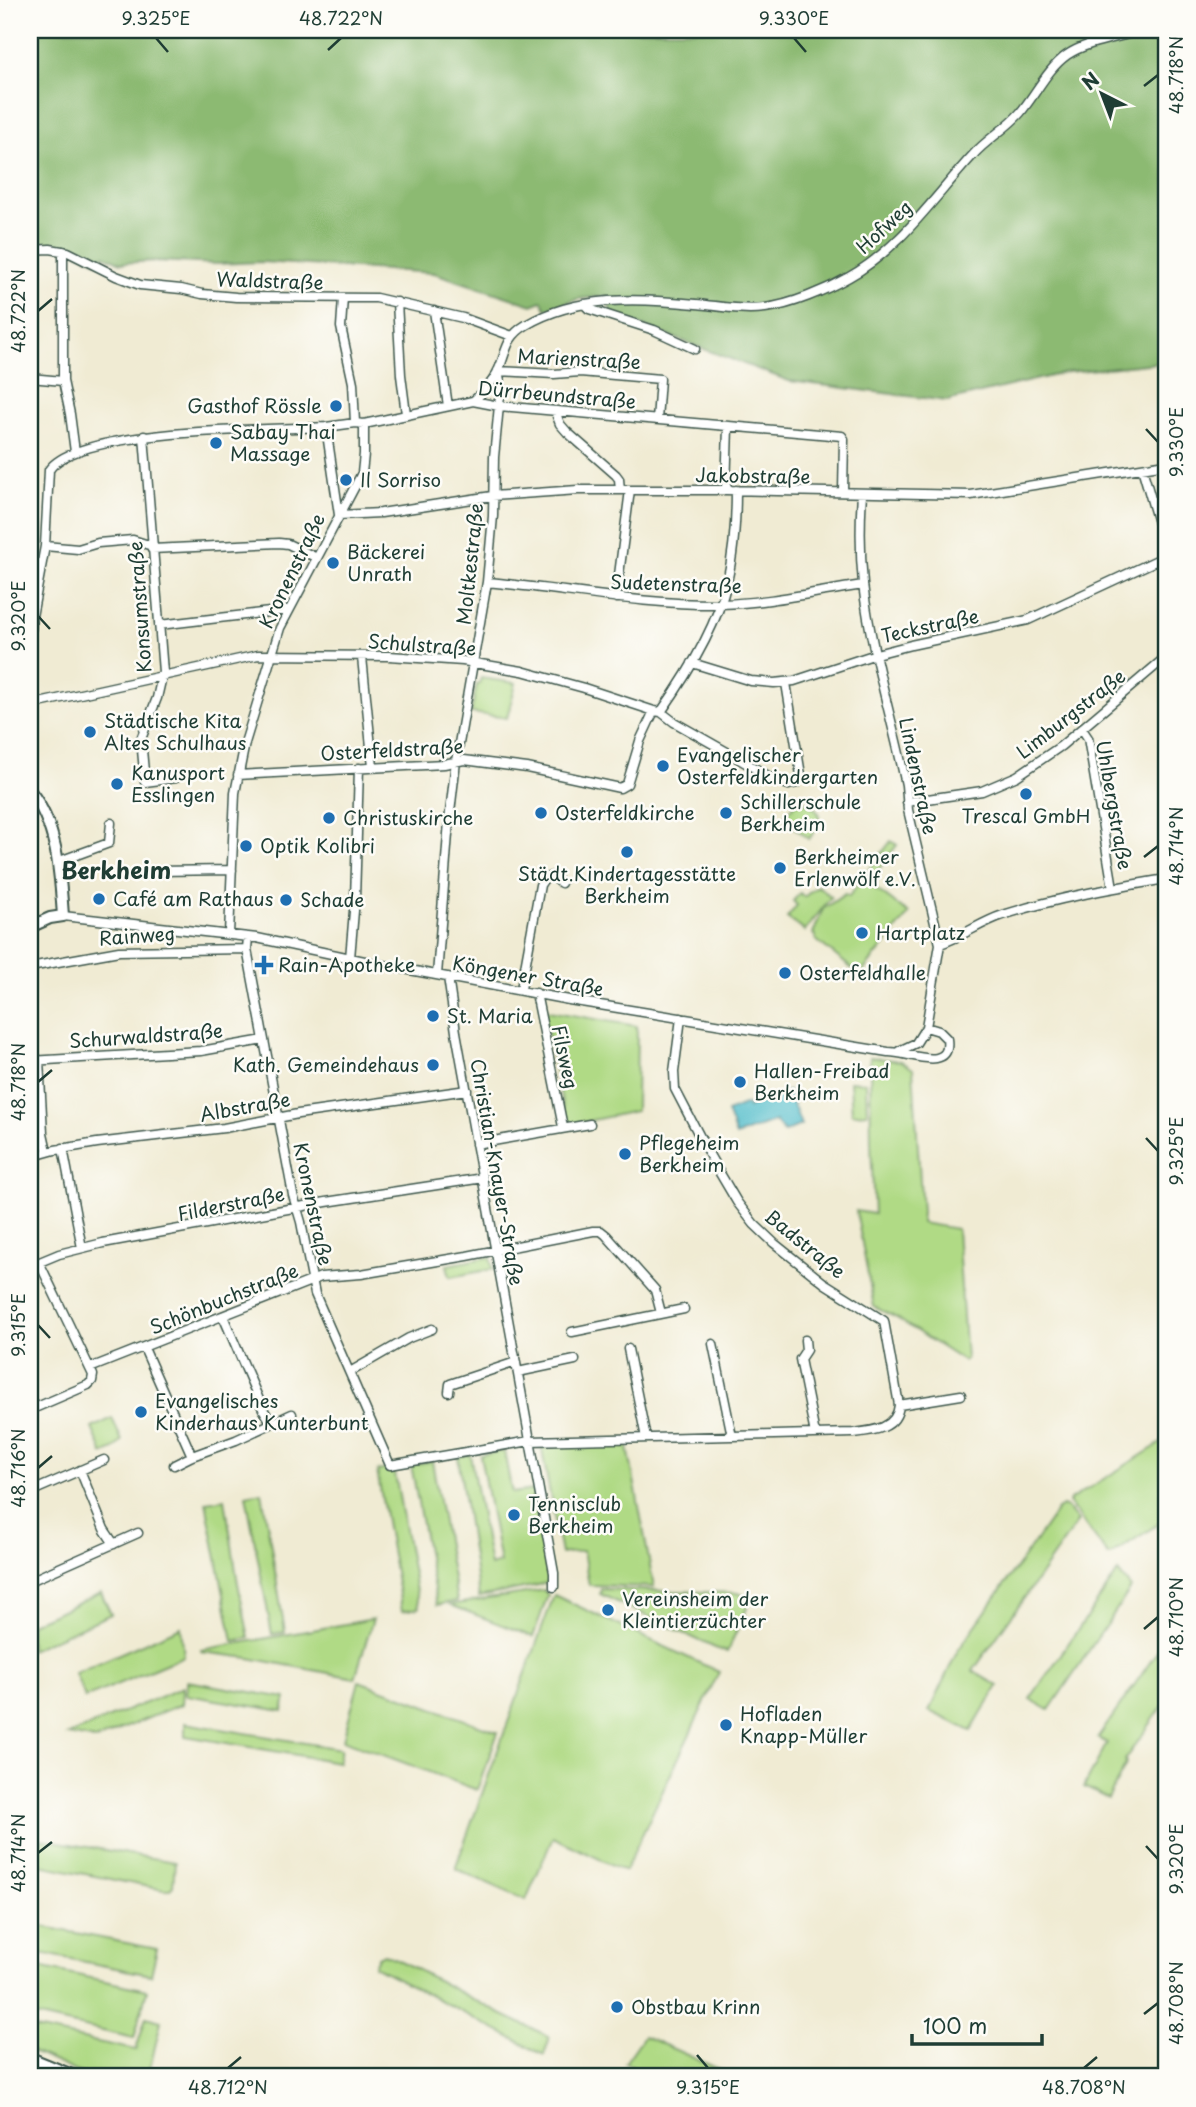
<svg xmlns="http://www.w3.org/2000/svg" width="1196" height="2107" viewBox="0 0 1196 2107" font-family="'Playpen Sans',sans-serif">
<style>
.green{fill:#b0da85;stroke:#688c5c;stroke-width:2}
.forest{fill:#8cba72;stroke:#567c53;stroke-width:2}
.water{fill:#50bcca;stroke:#387c7f;stroke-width:2}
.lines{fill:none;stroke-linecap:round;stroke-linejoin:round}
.minor-casing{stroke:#3e574c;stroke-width:11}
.tertiary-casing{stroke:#3e574c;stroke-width:14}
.secondary-casing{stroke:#3e574c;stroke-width:16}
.minor{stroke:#fff;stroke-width:8}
.tertiary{stroke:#fff;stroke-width:10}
.secondary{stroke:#fff;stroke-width:12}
.ticks{fill:none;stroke:#1f3d34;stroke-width:2.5}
.poi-dot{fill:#1f6fb2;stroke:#fdfcf7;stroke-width:2.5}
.labels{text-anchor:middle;stroke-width:5;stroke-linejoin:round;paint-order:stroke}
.street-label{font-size:19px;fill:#1f3d34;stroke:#fdfcf7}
.poi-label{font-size:19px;fill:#1f3d34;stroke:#fdfcf7;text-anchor:start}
.quarter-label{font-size:23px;font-weight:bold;fill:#1f3d34;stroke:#fdfcf7}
.neatline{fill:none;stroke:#1f3d34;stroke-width:2.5}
.ticks-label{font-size:18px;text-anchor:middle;fill:#1f3d34}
</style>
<rect width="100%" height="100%" fill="#fdfcf7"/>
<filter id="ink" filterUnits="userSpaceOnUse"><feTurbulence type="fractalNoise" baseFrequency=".0143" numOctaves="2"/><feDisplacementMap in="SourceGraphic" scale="14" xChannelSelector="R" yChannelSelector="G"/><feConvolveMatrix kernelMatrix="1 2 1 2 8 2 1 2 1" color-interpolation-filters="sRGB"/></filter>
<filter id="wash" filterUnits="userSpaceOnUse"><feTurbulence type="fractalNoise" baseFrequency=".00686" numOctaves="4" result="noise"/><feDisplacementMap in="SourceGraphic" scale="28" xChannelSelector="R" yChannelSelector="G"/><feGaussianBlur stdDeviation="1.57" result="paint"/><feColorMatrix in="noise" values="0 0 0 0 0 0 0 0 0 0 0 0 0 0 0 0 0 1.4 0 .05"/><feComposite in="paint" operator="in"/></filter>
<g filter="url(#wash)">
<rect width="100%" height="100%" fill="#f0ebd3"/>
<path class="green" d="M481,678L516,683L507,718L471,713L477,684H479Z
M805,802C825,811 821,824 809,839L783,818L796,803Z
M891,841L897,845L868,883L909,914L860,975L815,939L816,937L813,934L823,909L845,894L849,896Z
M818,886L831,897L805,931L787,918L797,905L793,901L800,893L804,897Z
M543,1010L637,1026L636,1111L574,1124L566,1121Z
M870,1057L901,1061L913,1069L922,1212L921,1223L957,1229L966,1359L963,1361L895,1317L874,1307L856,1211L874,1214L871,1143Z
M850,1081L866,1083L867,1113L852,1114Z
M490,1257L493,1269L450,1277L447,1265Z
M112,1418L122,1441L114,1449L103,1454L92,1428Z
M1166,1440V1519L1109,1556L1074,1510L1069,1503L1070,1500Z
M627,1442L654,1587L589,1585L583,1551L561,1554L541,1445Z
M504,1451L512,1493L533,1490L550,1580L548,1583L479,1597L458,1457L470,1454L490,1566L500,1563L480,1455Z
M432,1461L457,1601L437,1605L411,1465Z
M394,1468L419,1608L402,1611L377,1471Z
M262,1492L285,1632L272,1634L246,1495Z
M225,1499L237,1578L249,1638L233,1641L206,1502Z
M1062,1506L1067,1508L1078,1521L973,1671L998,1686L971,1731L929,1711L957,1652L1058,1509Z
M1118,1572L1131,1588L1049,1710L1030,1699Z
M601,1589L738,1593L746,1596L748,1603L747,1608L727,1652L715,1648L600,1594Z
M544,1590L548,1595L533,1637L450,1605Z
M101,1593L111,1614L30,1650V1624Z
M554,1595L719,1672L625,1871L553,1837L526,1900L456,1869V1866Z
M373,1619L355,1678L249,1658L202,1652L201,1650Z
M181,1627L184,1656L85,1698L75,1673Z
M1166,1639V1702L1125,1759L1126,1764L1108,1799L1084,1787L1107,1743L1098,1738Z
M187,1681L286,1698L283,1711L186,1695Z
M359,1681L498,1732L477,1790L343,1740Z
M183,1687L182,1704L96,1740L68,1735Z
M185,1723L341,1749L338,1762L185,1736Z
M30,1837L175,1862L173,1886L169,1890H164L30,1863Z
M30,1924L157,1949L151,1975L30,1951Z
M384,1954L397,1959L497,2012L548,2036L549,2040L544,2055L374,1966L378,1957Z
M30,1965L147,1990L134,2038L30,2015Z
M146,2017L161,2021L148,2077H89L30,2051V2028L136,2050Z
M644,2036L737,2077H657L625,2063Z"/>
<path class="forest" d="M30,30H1166V362L1068,372L947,401L789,381L611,314L607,296L578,299L546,309L542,301L532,305L434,273L261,262L217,264L156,261L121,263L104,255L100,263L64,246H30Z"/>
<path class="water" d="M788,1091L801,1125L784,1132L775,1121L736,1136L727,1112L746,1104L748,1108Z"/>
</g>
<g filter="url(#ink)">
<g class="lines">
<defs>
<path id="minor" d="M30,250L50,249L68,252L116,276L140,285L181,289L202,294L236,297L376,298L463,318L512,336
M63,251V381L70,414L75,452
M343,298L341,327L353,383L355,423
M397,302L401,375L406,414
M584,304L589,309L654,330L695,349
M434,311L448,406
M498,371L554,374L580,372L660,379L657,420
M30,378L63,381
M473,401C483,393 491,385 497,373C507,354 504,338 526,325C577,295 639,298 696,304C719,306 742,311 765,308C791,305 826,290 849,277C901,248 934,197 973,155C987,139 1006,129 1020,113C1036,94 1047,69 1067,55C1088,41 1118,38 1142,30
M555,411L560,424L567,432L616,475L619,479L620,490
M326,427L339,515
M144,436L163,672L157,698L141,739L145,782L176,778
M1142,468L1166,550
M726,490L728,427
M862,493C860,523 860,554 863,584C871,652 892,718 906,785L908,810L940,944L926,1027L916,1043L899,1051
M339,515L381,513L492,496L578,490H726L971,495L1166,464
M45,546L78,549L98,543L133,540L152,546
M152,549L279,543L288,544L317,558
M487,582C565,589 642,605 721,604C769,603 815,592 863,585
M616,598L630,490
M31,622L45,546L49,470C77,427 273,430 326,427L355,423L364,424L473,401L499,406L842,436L844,439L843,492
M159,625L287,610
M362,657L373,767
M692,663L751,681L774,683L794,681L876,654L911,645L1028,620L1166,556
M30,705L258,655L389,656L463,661L522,671L584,688L654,711L661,712L674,722L727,752L775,780L789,785L797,783L801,775L786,683
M661,712C687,675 717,627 727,582C734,552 736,521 736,490
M1082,729L1088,738L1113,888
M238,775L444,764L464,760L527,768L620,788L627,784L640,741L654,711
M907,802L982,791L1017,776L1061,746L1166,657
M57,862L109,843L111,823
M156,871L232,870
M63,916L257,938L383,965L569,1000L888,1052C906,1051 952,1074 947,1039L939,1031L926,1027
M229,934L235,793L245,743L280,628L362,473L364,454V424
M248,937L247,949L293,1195L301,1222L315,1294L390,1465L530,1441L853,1433C873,1431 897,1429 899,1405L884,1321L824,1283L774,1243L754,1224L737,1202L711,1158L675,1089L674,1072L681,1018
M940,944C962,937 981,922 1003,915C1056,898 1112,888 1166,879
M350,958L355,899L359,768
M30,967L119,951L247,949
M437,975L449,821L456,761L487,582L493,516L494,457L501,385L498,371
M448,977L456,1032L554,1573V1587
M521,989L540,885L544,879L552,876L561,883
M536,993L563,1127
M39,1060L43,1133L47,1151
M30,1061L201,1051L264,1040
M476,1144L590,1124
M63,1148L82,1248
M30,1157L55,1150L97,1143L224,1128L298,1114L467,1090
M30,1266L59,1254L103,1243L326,1202L483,1178
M223,1316L263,1409L271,1422
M572,1332L684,1309
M805,1340L806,1350L800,1359L815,1434
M713,1344L732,1436
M144,1348L192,1456
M628,1349L646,1438
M90,1368L321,1277L361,1274L467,1256L593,1231H601L606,1235L655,1290L661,1313
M350,1372L409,1338L432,1329
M518,1372L575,1360
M449,1392L450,1384L516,1362
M899,1405L961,1395
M30,1410L88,1385L92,1381L93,1375L39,1262
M174,1465L192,1456L236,1440L292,1414
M80,1470L104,1529L114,1544
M30,1492L104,1460
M30,1581L138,1533"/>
<path id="tertiary" d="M30,621V628
M30,791C58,826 60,874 63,916L50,918L30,927"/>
<path id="secondary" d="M30,2059L74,2077"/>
</defs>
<use href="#minor" class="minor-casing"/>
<use href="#tertiary" class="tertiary-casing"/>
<use href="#secondary" class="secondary-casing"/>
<use href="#minor" class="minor"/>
<use href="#tertiary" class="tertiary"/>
<use href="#secondary" class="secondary"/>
</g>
</g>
<path class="ticks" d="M156,38L168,52M794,38L806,52M328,50L341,38M1144,86L1158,75M38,311L52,299M1146,429L1158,442M38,616L50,629M1144,857L1158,846M38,1082L52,1070M1146,1138L1158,1151M38,1325L50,1338M38,1468L52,1456M1144,1629L1158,1617M1146,1846L1158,1859M38,1853L52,1842M1144,2014L1158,2003M697,2055L708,2068M228,2068L241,2057M1084,2068L1097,2057"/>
<g class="poi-dot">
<circle cx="336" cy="406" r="7"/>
<circle cx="216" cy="443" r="7"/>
<circle cx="346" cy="480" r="7"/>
<circle cx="333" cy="563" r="7"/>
<circle cx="90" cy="732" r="7"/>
<circle cx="663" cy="766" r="7"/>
<circle cx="117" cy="784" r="7"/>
<circle cx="1026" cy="794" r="7"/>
<circle cx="541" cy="813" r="7"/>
<circle cx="726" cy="813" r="7"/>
<circle cx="329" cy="818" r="7"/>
<circle cx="246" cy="846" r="7"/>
<circle cx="627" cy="852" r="7"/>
<circle cx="780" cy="868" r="7"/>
<circle cx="99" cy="899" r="7"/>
<circle cx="286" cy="900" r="7"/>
<circle cx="862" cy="933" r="7"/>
<path d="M260.5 954.5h7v7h7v7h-7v7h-7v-7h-7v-7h7z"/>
<circle cx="785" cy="973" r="7"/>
<circle cx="433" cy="1016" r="7"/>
<circle cx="433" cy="1065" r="7"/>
<circle cx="740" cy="1082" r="7"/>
<circle cx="625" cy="1154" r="7"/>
<circle cx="141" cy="1412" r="7"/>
<circle cx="514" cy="1515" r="7"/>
<circle cx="608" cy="1610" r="7"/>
<circle cx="726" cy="1725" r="7"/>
<circle cx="617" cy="2007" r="7"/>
</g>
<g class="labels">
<g class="street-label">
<text transform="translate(884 227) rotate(-43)" y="7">Hofweg</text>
<text transform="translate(270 281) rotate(2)" y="7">Waldstraße</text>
<text transform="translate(579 359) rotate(3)" y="7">Marienstraße</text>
<text transform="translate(557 395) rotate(5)" y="7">Dürrbeundstraße</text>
<text transform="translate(753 476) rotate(1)" y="7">Jakobstraße</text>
<text transform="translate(470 564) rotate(-84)" y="7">Moltkestraße</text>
<text transform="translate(292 571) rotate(-64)" y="7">Kronenstraße</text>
<text transform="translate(676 584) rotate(2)" y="7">Sudetenstraße</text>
<text transform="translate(140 607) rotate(-94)" y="7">Konsumstraße</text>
<text transform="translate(930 626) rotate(-12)" y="7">Teckstraße</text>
<text transform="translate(422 645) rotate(4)" y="7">Schulstraße</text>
<text transform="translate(1071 714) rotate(-38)" y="7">Limburgstraße</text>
<text transform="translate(392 750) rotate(-3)" y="7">Osterfeldstraße</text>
<text transform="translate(918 776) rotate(78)" y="7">Lindenstraße</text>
<text transform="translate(1114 805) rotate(80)" y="7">Uhlbergstraße</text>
<text transform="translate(137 936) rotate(-4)" y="7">Rainweg</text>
<text transform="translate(528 976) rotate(10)" y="7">Köngener Straße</text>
<text transform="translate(146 1036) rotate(-4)" y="7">Schurwaldstraße</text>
<text transform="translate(565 1057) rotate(78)" y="7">Filsweg</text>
<text transform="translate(245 1107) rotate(-10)" y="7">Albstraße</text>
<text transform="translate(497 1172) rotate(80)" y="7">Christian-Knayer-Straße</text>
<text transform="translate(231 1204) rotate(-11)" y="7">Filderstraße</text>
<text transform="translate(313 1204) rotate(78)" y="7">Kronenstraße</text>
<text transform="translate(805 1244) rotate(39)" y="7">Badstraße</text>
<text transform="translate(224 1299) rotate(-22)" y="7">Schönbuchstraße</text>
</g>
<g class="poi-label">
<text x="322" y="413" text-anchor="end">Gasthof Rössle</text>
<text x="230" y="439">Sabay Thai<tspan x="230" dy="22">Massage</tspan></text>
<text x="360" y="487">Il Sorriso</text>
<text x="347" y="559">Bäckerei<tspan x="347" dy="22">Unrath</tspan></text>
<text x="104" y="728">Städtische Kita<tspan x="104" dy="22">Altes Schulhaus</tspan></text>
<text x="677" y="762">Evangelischer<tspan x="677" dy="22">Osterfeldkindergarten</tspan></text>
<text x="131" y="780">Kanusport<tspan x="131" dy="22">Esslingen</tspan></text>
<text x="740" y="809">Schillerschule<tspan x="740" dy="22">Berkheim</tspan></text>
<text x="555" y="820">Osterfeldkirche</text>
<text x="1026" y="823" text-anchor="middle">Trescal GmbH</text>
<text x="343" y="825">Christuskirche</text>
<text x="260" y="853">Optik Kolibri</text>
<text x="794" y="864">Berkheimer<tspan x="794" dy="22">Erlenwölf e.V.</tspan></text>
<text x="627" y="881" text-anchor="middle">Städt.Kindertagesstätte<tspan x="627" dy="22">Berkheim</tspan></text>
<text x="113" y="906">Café am Rathaus</text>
<text x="300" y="907">Schade</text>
<text x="876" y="940">Hartplatz</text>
<text x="278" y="972">Rain-Apotheke</text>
<text x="799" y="980">Osterfeldhalle</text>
<text x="447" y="1023">St. Maria</text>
<text x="419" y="1072" text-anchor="end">Kath. Gemeindehaus</text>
<text x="754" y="1078">Hallen-Freibad<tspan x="754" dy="22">Berkheim</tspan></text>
<text x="639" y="1150">Pflegeheim<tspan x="639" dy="22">Berkheim</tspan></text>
<text x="155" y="1408">Evangelisches<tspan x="155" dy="22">Kinderhaus Kunterbunt</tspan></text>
<text x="528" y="1511">Tennisclub<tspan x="528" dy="22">Berkheim</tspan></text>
<text x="622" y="1606">Vereinsheim der<tspan x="622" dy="22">Kleintierzüchter</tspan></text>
<text x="740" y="1721">Hofladen<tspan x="740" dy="22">Knapp-Müller</tspan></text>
<text x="631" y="2014">Obstbau Krinn</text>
</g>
<g class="quarter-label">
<text x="116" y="879">Berkheim</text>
</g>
</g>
<rect width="1196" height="2107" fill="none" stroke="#fdfcf7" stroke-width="77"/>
<g transform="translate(1102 94) rotate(318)" stroke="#fdfcf7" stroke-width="5" paint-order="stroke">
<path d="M0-5L12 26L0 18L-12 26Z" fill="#1f3d34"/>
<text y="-10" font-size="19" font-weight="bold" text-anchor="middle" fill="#1f3d34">N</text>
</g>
<path d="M912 2034v10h130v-10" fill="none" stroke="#1f3d34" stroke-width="3.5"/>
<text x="923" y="2034" font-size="21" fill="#1f3d34" stroke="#fdfcf7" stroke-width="5" paint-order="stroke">100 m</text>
<rect x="38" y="38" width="1120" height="2030" class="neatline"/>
<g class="ticks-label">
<text x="156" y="25">9.325°E</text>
<text x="341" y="25">48.722°N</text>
<text x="794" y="25">9.330°E</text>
<text transform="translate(1177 75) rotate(-90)" y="6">48.718°N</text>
<text transform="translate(19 311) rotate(-90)" y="6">48.722°N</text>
<text transform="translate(1177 442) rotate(-90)" y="6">9.330°E</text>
<text transform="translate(19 616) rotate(-90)" y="6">9.320°E</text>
<text transform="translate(1177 846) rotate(-90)" y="6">48.714°N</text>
<text transform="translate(19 1082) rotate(-90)" y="6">48.718°N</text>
<text transform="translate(1177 1151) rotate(-90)" y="6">9.325°E</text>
<text transform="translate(19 1325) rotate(-90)" y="6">9.315°E</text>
<text transform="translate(19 1468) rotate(-90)" y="6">48.716°N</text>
<text transform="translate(1177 1617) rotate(-90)" y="6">48.710°N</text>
<text transform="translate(19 1853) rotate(-90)" y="6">48.714°N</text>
<text transform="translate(1177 1859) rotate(-90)" y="6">9.320°E</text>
<text transform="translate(1177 2003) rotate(-90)" y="6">48.708°N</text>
<text x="228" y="2094">48.712°N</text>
<text x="708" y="2094">9.315°E</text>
<text x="1084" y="2094">48.708°N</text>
</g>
</svg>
